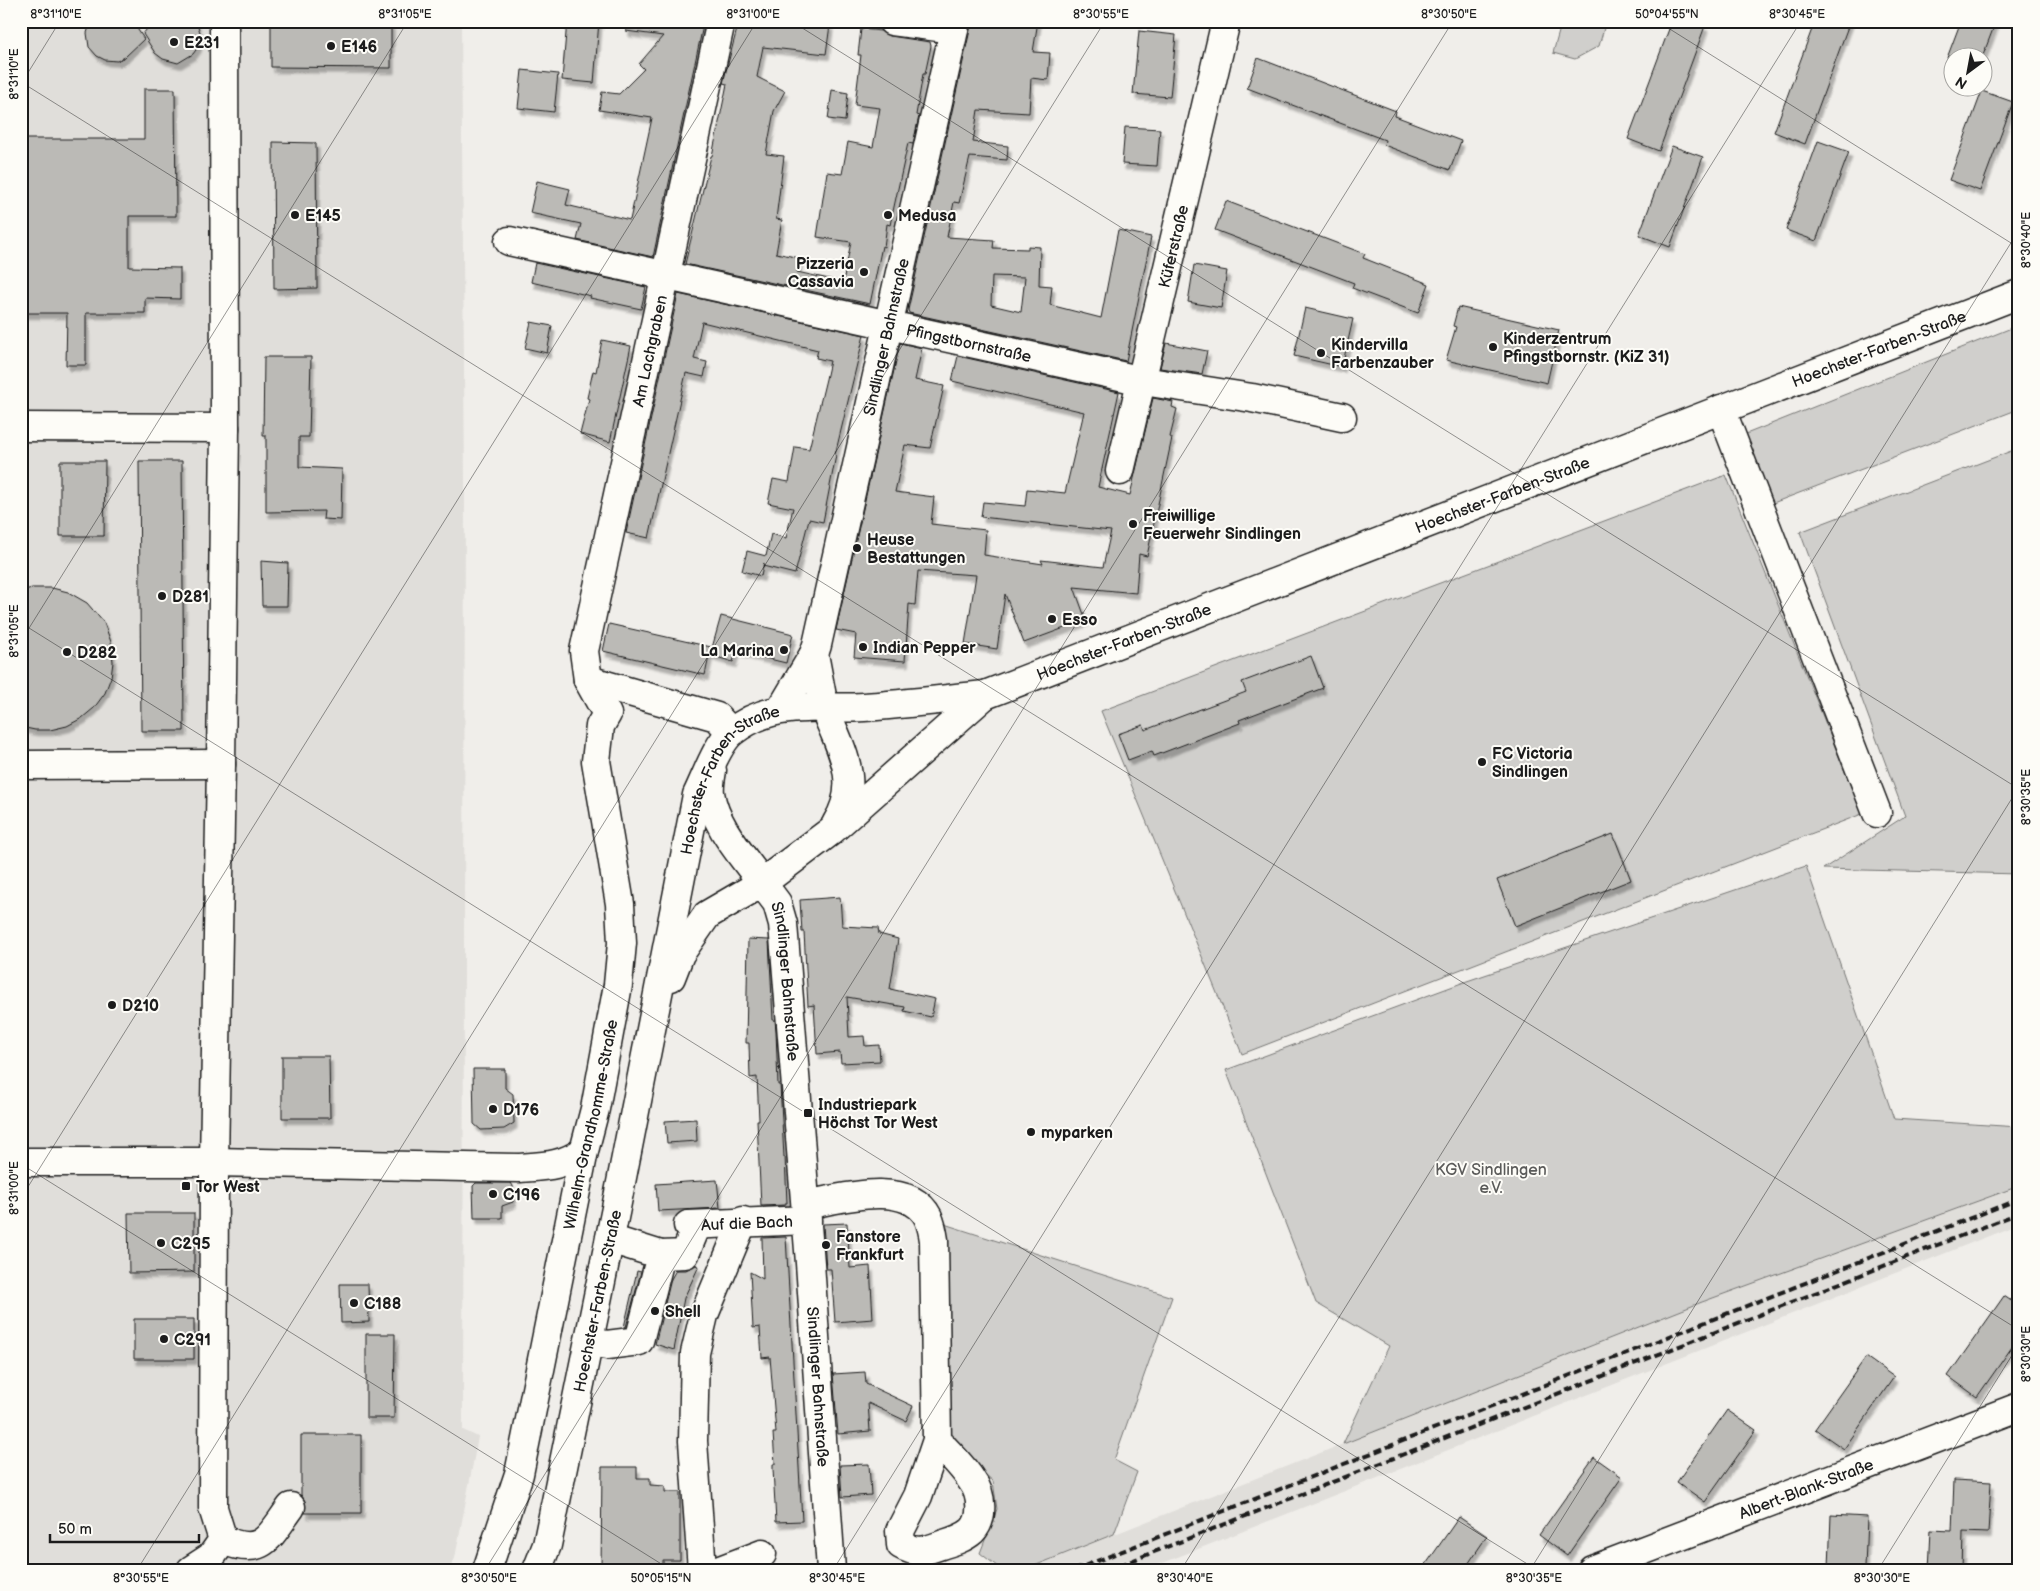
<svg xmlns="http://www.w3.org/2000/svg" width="2040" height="1591" viewBox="0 0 2040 1591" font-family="'Balsamiq Sans',sans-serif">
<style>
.built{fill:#e0deda}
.green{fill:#d0cfcc;stroke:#767674}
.building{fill:#bbbab6;stroke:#1c1c1c;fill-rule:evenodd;filter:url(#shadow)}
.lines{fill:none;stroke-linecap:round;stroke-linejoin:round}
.minor-casing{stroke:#1c1c1c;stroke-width:31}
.major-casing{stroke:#1c1c1c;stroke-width:31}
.minor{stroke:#fdfcf7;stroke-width:28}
.major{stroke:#fdfcf7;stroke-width:28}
.rail{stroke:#1c1c1c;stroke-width:4;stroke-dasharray:8 4;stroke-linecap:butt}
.ticks{fill:none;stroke:#1c1c1c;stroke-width:1;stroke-opacity:0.45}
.poi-dot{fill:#1c1c1c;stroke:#fdfcf7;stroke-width:2}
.labels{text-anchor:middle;stroke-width:4;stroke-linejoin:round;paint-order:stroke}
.poi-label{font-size:16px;font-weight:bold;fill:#1c1c1c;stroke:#fdfcf7;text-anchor:start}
.street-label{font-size:16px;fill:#1c1c1c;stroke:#fdfcf7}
.park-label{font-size:16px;fill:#5b5b5a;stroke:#fdfcf7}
.neatline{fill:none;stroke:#1c1c1c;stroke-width:2}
.ticks-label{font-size:12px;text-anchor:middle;fill:#1c1c1c}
</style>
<defs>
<filter id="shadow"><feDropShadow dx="3" dy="5.5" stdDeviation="1" flood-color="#0004"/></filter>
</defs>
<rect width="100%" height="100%" fill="#f0eeea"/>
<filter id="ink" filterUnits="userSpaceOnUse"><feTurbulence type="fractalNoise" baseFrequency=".02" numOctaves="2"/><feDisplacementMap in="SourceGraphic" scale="10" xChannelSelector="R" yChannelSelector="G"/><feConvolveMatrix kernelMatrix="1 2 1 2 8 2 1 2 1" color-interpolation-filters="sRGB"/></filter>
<g filter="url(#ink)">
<path class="built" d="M21,21H461L465,483L463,1430L478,1437L455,1558L450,1570H21Z
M2019,1186V1224L1145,1570H1024L1702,1302Z"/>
<path class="green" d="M1562,21H1606L1599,46L1575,59L1553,53Z
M2019,325V409L1773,503L1746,434Z
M2019,448V874L1823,869L1905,816L1800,532Z
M1726,475L1862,814L1242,1054L1101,711Z
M1806,866L1894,1119L2019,1127V1186L1702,1302L1343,1444L1389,1346L1316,1303L1226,1070L1467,981Z
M941,1223L1172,1297L1114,1460L1137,1472L1114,1534L1024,1570H1002L980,1553L997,1509L993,1481L952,1446Z"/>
<path class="building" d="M91,21H132L144,39L125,57L117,61L105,60L97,56L89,47L87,33Z
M153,21H196L200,32L198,47L193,54L178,63L163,59L155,53L143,34Z
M567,21H599L594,83L562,80Z
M626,21H704L653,257L577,240L581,224L530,213L537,181L570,189L566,205L630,220L652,118L599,110L602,92L619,94L644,69L639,64L663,36L626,31Z
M739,21H794L830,25L826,54L763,47L757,77L785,91L774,111L766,154L784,156L776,219L782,220L776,253L800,258L797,272L843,282L851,242L817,237L827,172L842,174L848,142L873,147L880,108L855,105L861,55H858L861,29L881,31L890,36L930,42L931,46L925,74H923L916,115L919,116L913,144L908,143L890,225L887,224L884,247L882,246L870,304L685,264L711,156H712L727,84L723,83Z
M972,21H1038L1033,52L1050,53L1048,80L1031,78L1029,113L978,110L973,142L1008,146L1007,160L970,157L959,203L954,202L947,237L994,240L993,248L1028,249V246L1040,247L1039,285L1052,286L1050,305L1101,318L1118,230L1151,237L1126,361L909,313L908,310ZM992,276L1025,277L1021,312L991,305Z
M1672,21H1691L1705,26L1659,151L1628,139Z
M1815,21H1850L1805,144L1774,132Z
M1961,21H1996L1982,58H1947Z
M271,24H391V68L271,67Z
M1139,31L1176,35L1170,97L1133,94Z
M1258,58L1396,111L1395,116L1461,141L1450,170L1384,145L1385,140L1247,88Z
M522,70L558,74L554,112L518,108Z
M144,89H175L176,216H129V267L180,268V299L145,298V313H86V365H66L67,313H21L23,139H144Z
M832,90L848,93L845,121L828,119Z
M1982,91L2013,102L1980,191L1949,180Z
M1125,127L1160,129L1157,166L1122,164Z
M1818,141L1849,152L1816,241L1786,230Z
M273,142L316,143L317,288L274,289Z
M1672,146L1703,157L1670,247L1639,235Z
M1226,201L1365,254L1363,258L1429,284L1418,313L1352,288L1354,283L1215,230Z
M535,263L646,287L641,309L590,298L591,296L531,282Z
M1194,265L1227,271L1221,308L1188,302Z
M678,294L864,335L835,455H836L823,522L809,519L795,574L763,566L764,563L761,576L742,571L747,551L766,556L771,534L786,538L793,508L768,503L773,479L789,482L795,447L809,449L826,379L830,361L816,358L818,350L793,344L702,322L694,359L707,362L704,377L686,373L649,538L626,533Z
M1458,307L1559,330L1547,383L1446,360L1456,327L1453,326Z
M1305,308L1353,319L1342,367L1294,356Z
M531,322L552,326L547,353L525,348Z
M602,340L631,346L610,442L580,434L589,399L587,398L593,371L596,372Z
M900,343L922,348L915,380L944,386L930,448L905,445L895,492L934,497L931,524L986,530L984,555L1043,564L1041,560L1103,567L1111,531L981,517L983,502L1025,506L1027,489L1065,493L1084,412L952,381L958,356L1119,392L1098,487L1130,495L1153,398L1173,402L1172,407L1177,409L1170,437L1172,438L1147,556L1139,554L1136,593L1074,587L1086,620L1024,643L1005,594L997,649L965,644L976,575L918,571L915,605L909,604L905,661L854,657L856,634L836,630Z
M1166,343L1207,351L1202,374L1160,368Z
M264,357H311L309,437H299V467L342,469L341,520L323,519L324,511L266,512V436H263Z
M60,461H105L104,536H60Z
M139,461H182L184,731H141Z
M261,561L288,563L287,606H262Z
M32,588H52L68,592L87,603L104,623L111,642L113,662L111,677L105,693L94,708L82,718L67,726L50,730H35L21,727V591Z
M721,616L793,634L786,663L736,651L733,662L710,655Z
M609,624L711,647L705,675L603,651Z
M1311,656L1323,688L1239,720L1240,723L1154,756L1152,751L1128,760L1118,734L1143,725L1145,730L1246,692L1242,682Z
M1613,834L1631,880L1515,926L1497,880Z
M840,897L842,926L878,928L879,934L898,939L890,989L935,999L931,1017L904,1011L905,1007L847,997L849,1037L864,1036L865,1046L879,1045L880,1061L841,1063L840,1052L817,1054L814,1005L808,1006L804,932H802L800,900Z
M748,939L769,940L773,1020H775L776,1031L778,1085H780L784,1157H785L787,1203H785V1205L761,1206L757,1120H759L757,1077L750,1078L749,1043H746Z
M282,1056H329L330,1118H282Z
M473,1069H505V1088L513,1094L514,1123L504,1129L481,1130L474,1124Z
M696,1119L697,1141L667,1143L665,1121Z
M717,1180L720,1208L658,1211L656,1184Z
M476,1183H511L513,1186V1202L502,1206V1218H474L473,1186Z
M128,1213H194V1272L129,1273Z
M847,1223L850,1268L870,1266L873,1319L835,1322L831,1269H826L823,1224Z
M786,1237L802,1521L776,1522L773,1469V1464H775L773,1433H776L770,1357L762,1358L760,1327L753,1328L750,1272L763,1279L762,1238Z
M695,1265L699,1266L684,1298L674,1350L655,1344L671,1279L676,1270H686Z
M637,1271L641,1272L626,1327H624Z
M340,1284H368L369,1322L341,1323Z
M2004,1296L2019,1306V1337L1977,1397L1948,1376Z
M134,1319H194V1359H134Z
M366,1334H395L394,1418H366Z
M1866,1357L1894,1377L1844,1449L1815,1429Z
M865,1372L866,1384L913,1406L906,1421L868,1403L870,1431L838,1434L833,1374Z
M1727,1410L1756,1430L1705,1502L1677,1482Z
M301,1435H361V1513H305V1501L301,1495Z
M1594,1457L1622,1477L1567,1556L1539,1535Z
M869,1464L871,1495L842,1497L840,1465Z
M602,1467H637V1478H650V1485L665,1486V1492H680V1560H663V1566H648V1570H601Z
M1954,1480L1991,1482L1988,1533L1963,1532L1962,1570H1929L1931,1530L1952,1531Z
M1831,1515L1867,1517L1865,1568L1829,1567Z
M1459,1517L1487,1536L1464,1570H1422Z"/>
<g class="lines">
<defs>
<g id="minor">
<path d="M892,21L954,29"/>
<path id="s1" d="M509,241L1143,381L1252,398L1342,417"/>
<path d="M1721,409L1877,813"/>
<path d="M21,427L225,428"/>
<path id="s2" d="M1120,471L1226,21"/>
<path d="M814,654L824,707"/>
<path d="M588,680L717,717L731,732"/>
<path id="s3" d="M782,708L814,654L817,645L956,21"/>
<path d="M21,765L221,764"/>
<path id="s4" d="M762,883L777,903L783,924L810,1263L831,1570"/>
<path d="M21,1162H214L520,1168C547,1166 562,1166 584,1151"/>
<path d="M806,1205C838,1199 908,1178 928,1217C931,1224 933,1233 934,1240L937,1440L918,1496L900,1531L901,1545C918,1555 927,1550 944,1544C954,1541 964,1538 972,1531C984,1519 982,1494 972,1481C963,1466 948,1453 937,1440"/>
<path id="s5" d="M688,1225L807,1220"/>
<path d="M661,1255L685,1254L697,1225"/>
<path d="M589,1342L607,1345L639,1341L661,1255L610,1239"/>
<path d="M223,1540C263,1557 269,1537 291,1507"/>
<path d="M191,1570L211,1557L223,1540L213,1508L214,1162L221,764L225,428L224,21"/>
<path id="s6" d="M487,1570L519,1474L584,1151L595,1109L618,985L622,943L620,904L596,761L600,726L607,714L588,680L584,651L721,21"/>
<path d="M702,1570L693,1441L695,1353L704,1315L743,1221"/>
<path d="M720,1570L762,1554"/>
<path id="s7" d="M1592,1570L2019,1407"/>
</g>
<g id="major">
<path d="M824,707C840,748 863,782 836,824"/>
<path d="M712,770C711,777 709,786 710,793C715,827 743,856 762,883"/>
<path d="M671,977L680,954L707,915L762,883L831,831L985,695"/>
<path id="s8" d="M537,1570L547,1545L616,1208L697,795C706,777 717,744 732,732C773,699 817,710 864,707C904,704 945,699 985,695L2019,294"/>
</g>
</defs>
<use href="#minor" class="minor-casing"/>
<use href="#major" class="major-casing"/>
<use href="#minor" class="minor"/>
<use href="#major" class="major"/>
<path class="rail" d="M1074,1570L2019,1199
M1108,1570L2019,1213"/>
</g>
</g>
<path class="ticks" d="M791,21L2019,789M1657,21L2019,248M21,82L2019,1330M21,84L60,21M21,623L1537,1570M21,641L408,21M21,1164L671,1570M21,1198L757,21M137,1570L1105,21M485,1570L1453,21M833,1570L1801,21M1181,1570L2019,230M1530,1570L2019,787M1878,1570L2019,1344"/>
<g class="poi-dot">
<circle cx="174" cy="42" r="5"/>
<circle cx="331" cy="46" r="5"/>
<circle cx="295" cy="215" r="5"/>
<circle cx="888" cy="215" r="5"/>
<circle cx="864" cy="272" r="5"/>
<circle cx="1493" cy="347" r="5"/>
<circle cx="1321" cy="353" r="5"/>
<circle cx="1133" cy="524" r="5"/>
<circle cx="857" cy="548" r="5"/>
<circle cx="162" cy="596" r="5"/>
<circle cx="1052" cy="619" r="5"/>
<circle cx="863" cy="647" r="5"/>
<circle cx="784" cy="650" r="5"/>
<circle cx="67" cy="652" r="5"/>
<circle cx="1482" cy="762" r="5"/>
<circle cx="112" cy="1005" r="5"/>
<circle cx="493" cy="1109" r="5"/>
<rect x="803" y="1108" width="10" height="10" rx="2.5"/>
<circle cx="1031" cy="1132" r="5"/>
<rect x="181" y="1181" width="10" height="10" rx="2.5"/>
<circle cx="493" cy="1194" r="5"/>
<circle cx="161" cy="1243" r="5"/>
<circle cx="826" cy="1245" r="5"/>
<circle cx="354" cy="1303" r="5"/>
<circle cx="655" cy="1311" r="5"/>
<circle cx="164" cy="1339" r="5"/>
</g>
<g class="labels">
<g class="poi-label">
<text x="184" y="48">E231</text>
<text x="341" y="52">E146</text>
<text x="305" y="221">E145</text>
<text x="898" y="221">Medusa</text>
<text x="854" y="269" text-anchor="end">Pizzeria<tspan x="854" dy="18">Cassavia</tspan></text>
<text x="1503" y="344">Kinderzentrum<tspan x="1503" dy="18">Pfingstbornstr. (KiZ 31)</tspan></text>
<text x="1331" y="350">Kindervilla<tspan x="1331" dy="18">Farbenzauber</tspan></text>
<text x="1143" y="521">Freiwillige<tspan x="1143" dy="18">Feuerwehr Sindlingen</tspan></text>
<text x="867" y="545">Heuse<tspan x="867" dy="18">Bestattungen</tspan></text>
<text x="172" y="602">D281</text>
<text x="1062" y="625">Esso</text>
<text x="873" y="653">Indian Pepper</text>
<text x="774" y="656" text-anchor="end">La Marina</text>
<text x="77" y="658">D282</text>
<text x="1492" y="759">FC Victoria<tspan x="1492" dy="18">Sindlingen</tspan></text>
<text x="122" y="1011">D210</text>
<text x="818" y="1110">Industriepark<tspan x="818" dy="18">Höchst Tor West</tspan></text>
<text x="503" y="1115">D176</text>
<text x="1041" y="1138">myparken</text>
<text x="196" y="1192">Tor West</text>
<text x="503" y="1200">C196</text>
<text x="836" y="1242">Fanstore<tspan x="836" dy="18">Frankfurt</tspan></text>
<text x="171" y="1249">C295</text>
<text x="364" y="1309">C188</text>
<text x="665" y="1317">Shell</text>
<text x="174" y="1345">C291</text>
</g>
<g class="street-label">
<text dy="6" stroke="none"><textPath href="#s2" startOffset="231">Küferstraße</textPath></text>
<text dy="6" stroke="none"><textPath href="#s3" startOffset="388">Sindlinger Bahnstraße</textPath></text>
<text dy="6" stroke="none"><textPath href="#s1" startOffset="471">Pfingstbornstraße</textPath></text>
<text dy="6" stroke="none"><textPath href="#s8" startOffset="2082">Hoechster-Farben-Straße</textPath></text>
<text dy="6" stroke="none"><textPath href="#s6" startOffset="1251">Am Lachgraben</textPath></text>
<text dy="6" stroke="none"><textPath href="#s8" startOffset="1678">Hoechster-Farben-Straße</textPath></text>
<text dy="6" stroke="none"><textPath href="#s8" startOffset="1272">Hoechster-Farben-Straße</textPath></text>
<text dy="6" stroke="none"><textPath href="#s8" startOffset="824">Hoechster-Farben-Straße</textPath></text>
<text dy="6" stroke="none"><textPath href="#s4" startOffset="104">Sindlinger Bahnstraße</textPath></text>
<text dy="6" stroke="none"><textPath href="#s6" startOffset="458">Wilhelm-Grandhomme-Straße</textPath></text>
<text dy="6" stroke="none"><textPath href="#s5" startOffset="59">Auf die Bach</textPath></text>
<text dy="6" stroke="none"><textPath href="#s8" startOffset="276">Hoechster-Farben-Straße</textPath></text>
<text dy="6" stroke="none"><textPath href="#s4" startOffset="511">Sindlinger Bahnstraße</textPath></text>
<text dy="6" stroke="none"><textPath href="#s7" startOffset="229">Albert-Blank-Straße</textPath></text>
</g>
<g class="park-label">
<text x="1491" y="1175">KGV Sindlingen<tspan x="1491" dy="18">e.V.</tspan></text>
</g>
</g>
<rect width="2040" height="1591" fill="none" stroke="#fdfcf7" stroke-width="55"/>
<g transform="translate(1968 72) rotate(212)"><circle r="24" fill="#fdfcf7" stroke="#a3a29f"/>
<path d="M0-4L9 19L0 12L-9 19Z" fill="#1c1c1c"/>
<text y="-8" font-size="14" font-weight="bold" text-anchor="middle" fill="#1c1c1c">N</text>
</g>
<path d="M50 1534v8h149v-8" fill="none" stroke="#1c1c1c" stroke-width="2.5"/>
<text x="58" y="1534" font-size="15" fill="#1c1c1c" stroke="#fdfcf7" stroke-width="4" paint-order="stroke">50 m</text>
<rect x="28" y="28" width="1984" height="1536" class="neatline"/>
<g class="ticks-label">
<text x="56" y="18">8°31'10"E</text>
<text x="405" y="18">8°31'05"E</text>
<text x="753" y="18">8°31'00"E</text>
<text x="1101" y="18">8°30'55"E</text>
<text x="1449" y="18">8°30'50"E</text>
<text x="1667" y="18">50°04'55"N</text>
<text x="1797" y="18">8°30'45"E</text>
<text transform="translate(14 74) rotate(-90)" y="4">8°31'10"E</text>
<text transform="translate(2026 240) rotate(-90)" y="4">8°30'40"E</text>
<text transform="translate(14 631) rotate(-90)" y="4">8°31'05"E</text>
<text transform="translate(2026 797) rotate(-90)" y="4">8°30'35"E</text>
<text transform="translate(14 1188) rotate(-90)" y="4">8°31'00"E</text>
<text transform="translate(2026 1354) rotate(-90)" y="4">8°30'30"E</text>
<text x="141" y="1582">8°30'55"E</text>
<text x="489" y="1582">8°30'50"E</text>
<text x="661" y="1582">50°05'15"N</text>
<text x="837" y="1582">8°30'45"E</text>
<text x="1185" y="1582">8°30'40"E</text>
<text x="1534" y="1582">8°30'35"E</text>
<text x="1882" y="1582">8°30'30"E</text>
</g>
</svg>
